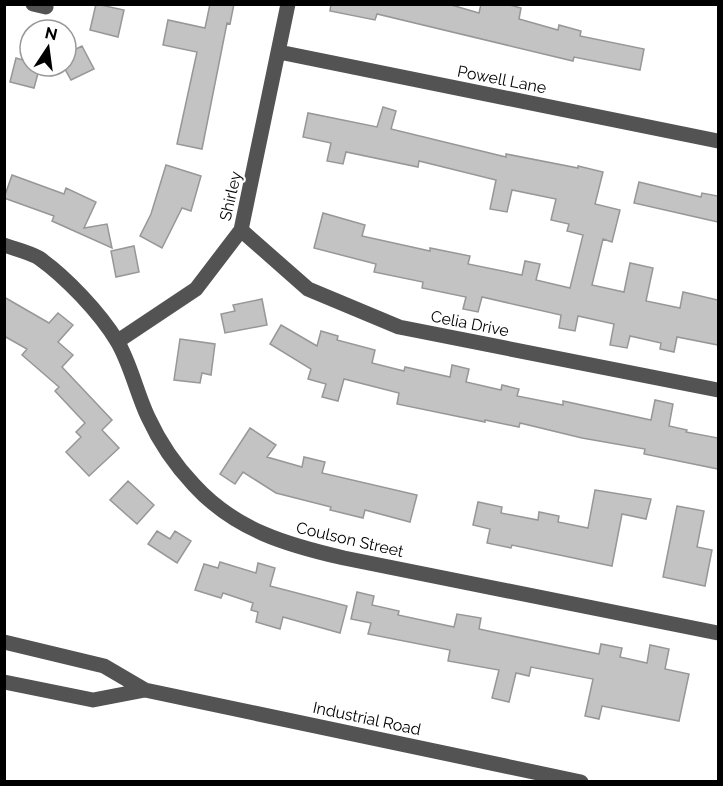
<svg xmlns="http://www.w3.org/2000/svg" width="723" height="786" viewBox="0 0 723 786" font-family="Raleway,sans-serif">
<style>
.building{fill:#c3c3c3;stroke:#979797;stroke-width:1.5}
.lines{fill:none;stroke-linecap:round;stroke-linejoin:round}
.minor{stroke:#535353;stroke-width:15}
.labels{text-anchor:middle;stroke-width:4.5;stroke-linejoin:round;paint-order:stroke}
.street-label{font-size:16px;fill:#000;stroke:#fff}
</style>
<rect width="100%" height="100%" fill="#fff"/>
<path class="building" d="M96,4L124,10L118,37L90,30Z
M210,4H234L230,24L227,23L202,149L177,144L197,52L163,45L168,20L205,28Z
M331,4H448L479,13L481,4H506L521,8L519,19L558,30L559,25L581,31L580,36L644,49L640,70L574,57L573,61L377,14L375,20L330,11Z
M82,46L94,69L71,80L66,71V54Z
M16,58L30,62V66H40L34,88L10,82Z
M383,107L396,111L391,129L506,157V154L578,168V166L603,172L595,204L620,210L612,242L603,239L592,285L624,292L630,263L653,268L646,301L680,308L683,292L718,300V345L677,337L674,352L660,349L661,343L630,336L627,348L610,345L614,324L578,316L575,331L559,328L561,315L482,297L478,312L463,309L466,297L422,288L423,282L374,272L376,264L314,248L323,213L365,225L362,236L430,251V248L470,256L468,264L522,275L525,261L540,264L536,280L570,288L583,235L567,231L569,224L551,220L556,199L512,190L507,212L490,209L496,180L419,161L418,167L346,152L343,164L327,161L331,143L303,137L308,113L377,127Z
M166,165L201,176L191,211L182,208L162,248L140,236L151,214Z
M12,175L64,194L66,188L96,202L84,228L107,224L112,248L52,221L54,216L4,198Z
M639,182L701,197L702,193L718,196V222L634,203Z
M134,246L139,272L116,277L111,251Z
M4,297L49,323L58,313L73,325L58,342L73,355L62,367L112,420L102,430L119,448L89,476L66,452L81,437L76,432L85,423L55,391L59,387L22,355L27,349L4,336Z
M262,299L267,325L225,333L221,314L235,311L233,305Z
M281,325L317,346L321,331L338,336L337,340L375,350L372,363L404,371L405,367L450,377L452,365L469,369L466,382L501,390L502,385L519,389L517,396L563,405V401L651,420L655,400L673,404L669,426L687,430L686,432L718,438V469L644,454L645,449L582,438L520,423L519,427L485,420V422L397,404L399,393L344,379L338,401L322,397L326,384L308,379L311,369L270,344Z
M180,339L215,344L211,375L202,373L200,383L174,380Z
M250,428L276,445L267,457L302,467L304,457L325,462L322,473L417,495L410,522L365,510L363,518L330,510L331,507L276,493L243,472L235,484L220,474Z
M128,481L154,505L137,524L110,500Z
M595,490L651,499L646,519L622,514L612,566L512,545L511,548L487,543L490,529L473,525L478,502L502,507L501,513L538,520L539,512L559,516L558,522L588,528Z
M677,506L704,511L697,547L712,550L705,586L663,577Z
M157,531L170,539L175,531L191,541L177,563L148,544Z
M220,562L256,573L258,563L275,568L270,586L347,606L340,633L283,617L280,629L256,622L258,612L251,610L253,603L223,593L221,598L195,590L204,564L218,568Z
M357,592L374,596L372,605L399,611L398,615L454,627L457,614L481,618L479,629L493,632L599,654L601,644L622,648L620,657L647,663L650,645L669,649L665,669L689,674L679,721L602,706L599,719L585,716L593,679L531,667L529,676L516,673L509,702L492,698L499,670L448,661L450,650L368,634L371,623L351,619Z"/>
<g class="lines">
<path class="minor" d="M33,4L46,7
M279,52L718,141
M241,230L308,289L399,327L718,390
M4,245C15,249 29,252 39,258C66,277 100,313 117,341C130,362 137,394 148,417C159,441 176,466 194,485C235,530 287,545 344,558L718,633
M118,341L196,289L241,230L288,4
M4,642L104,666L145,690L581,782
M4,682L93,700L145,690"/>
</g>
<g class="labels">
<g class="street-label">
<text transform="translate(502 79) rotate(11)" y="6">Powell Lane</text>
<text transform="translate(230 196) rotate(-77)" y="6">Shirley</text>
<text transform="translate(470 323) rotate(11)" y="6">Celia Drive</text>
<text transform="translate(350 539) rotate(13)" y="6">Coulson Street</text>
<text transform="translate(367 718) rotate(12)" y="6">Industrial Road</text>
</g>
</g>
<rect width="723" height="786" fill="none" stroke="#000000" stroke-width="12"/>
<g transform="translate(48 48) rotate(13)"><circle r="28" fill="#ffffff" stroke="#999999" stroke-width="1.5"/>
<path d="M0-4.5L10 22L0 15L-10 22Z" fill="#000000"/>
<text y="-9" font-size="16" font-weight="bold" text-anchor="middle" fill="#000000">N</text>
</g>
</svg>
